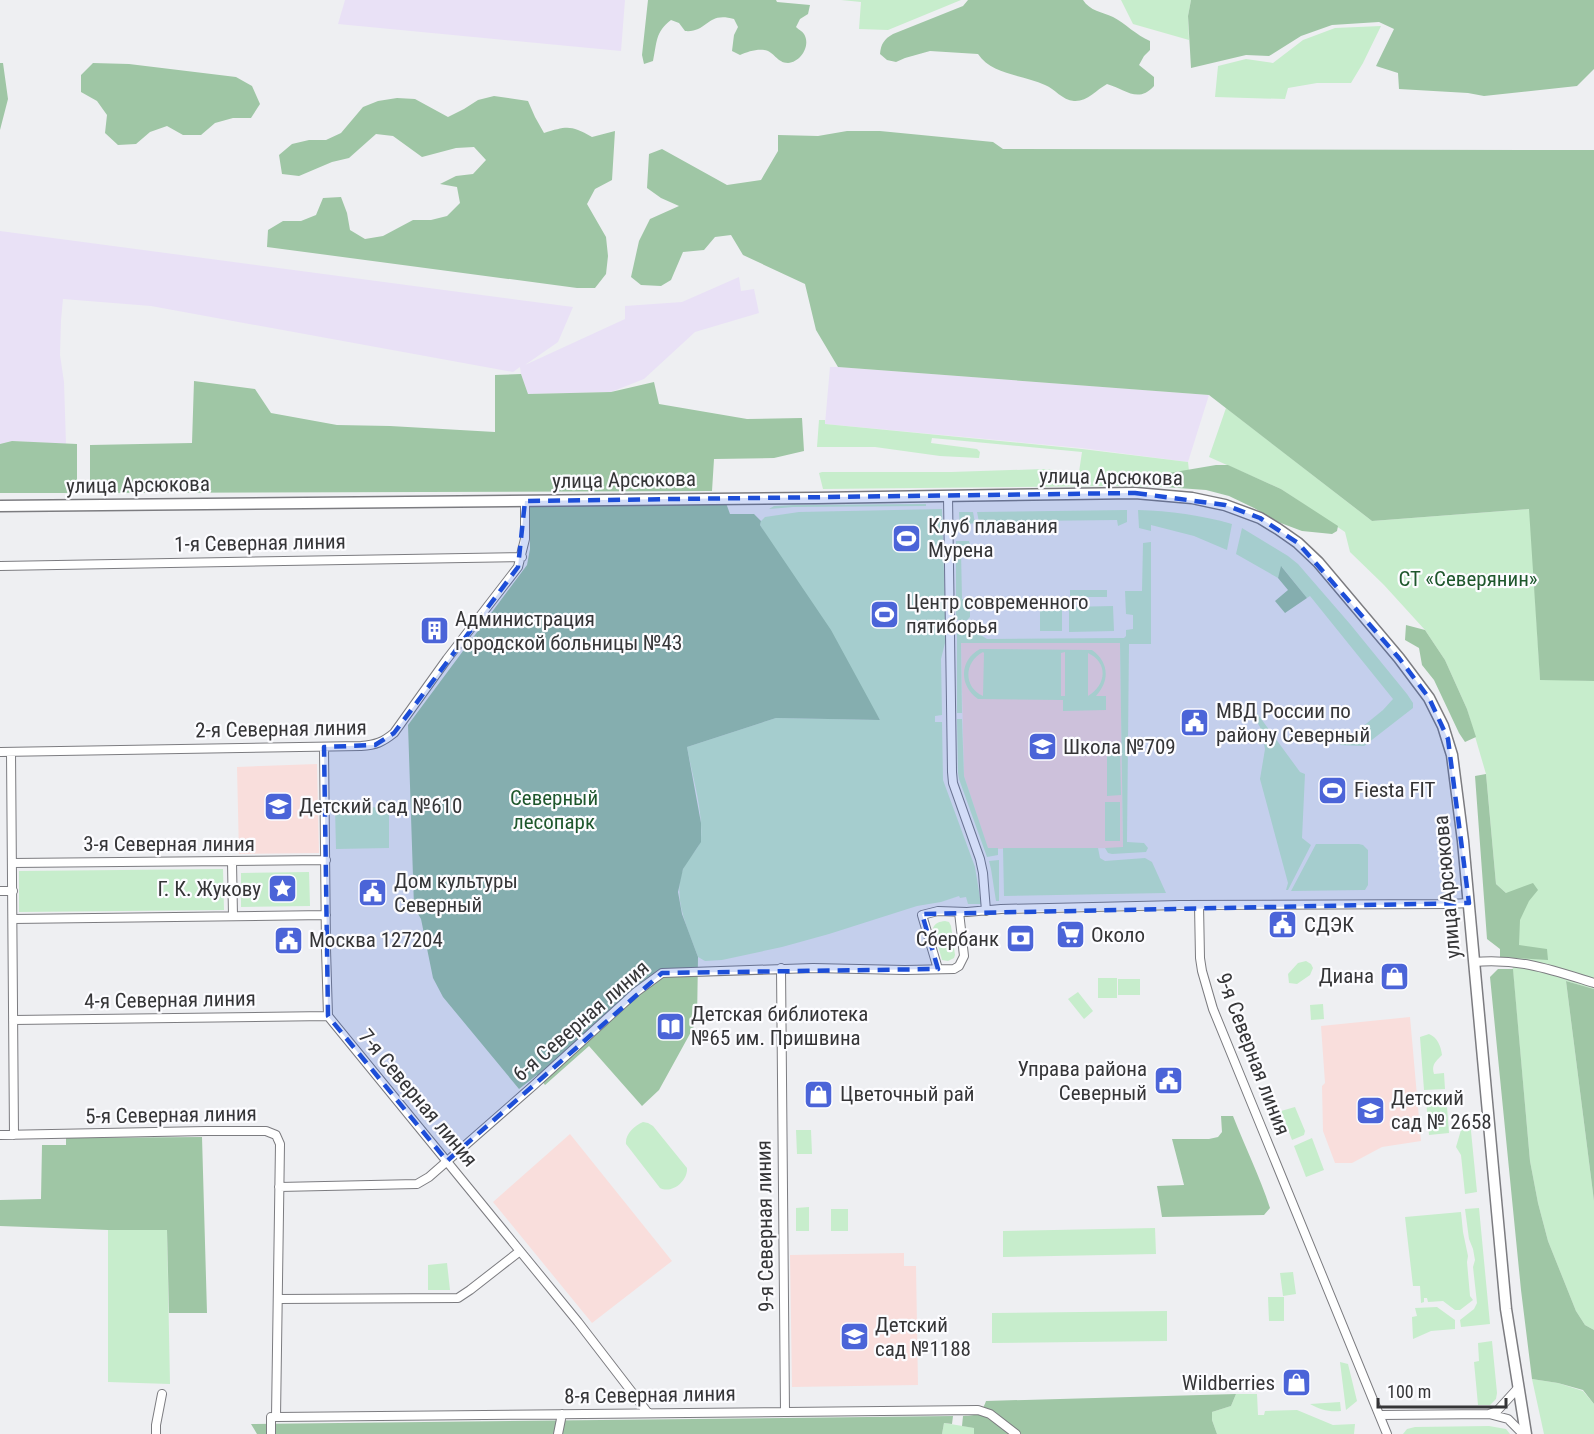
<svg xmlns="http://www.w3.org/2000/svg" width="1594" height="1434" viewBox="0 0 1594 1434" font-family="'Roboto Condensed',sans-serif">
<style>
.industrial{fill:#e9e1f6}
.education{fill:#f9dedc}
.green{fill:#c7edcc;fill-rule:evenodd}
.forest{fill:#9fc6a5}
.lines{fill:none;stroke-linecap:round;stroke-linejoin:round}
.minor-casing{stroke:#7c7c80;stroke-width:10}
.tertiary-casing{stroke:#7c7c80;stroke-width:13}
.minor{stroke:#fff;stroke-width:8}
.tertiary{stroke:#fff;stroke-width:10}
.marked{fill:#1d4ed8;fill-opacity:0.2;stroke:#1d4ed8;stroke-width:4.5;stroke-dasharray:12 8;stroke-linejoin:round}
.labels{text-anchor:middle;stroke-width:4.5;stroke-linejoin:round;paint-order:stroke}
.street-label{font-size:21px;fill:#353537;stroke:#fcfcff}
.poi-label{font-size:21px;fill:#353537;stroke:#fcfcff;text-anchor:start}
.park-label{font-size:21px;fill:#1e572c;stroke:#fcfcff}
</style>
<rect width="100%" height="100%" fill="#eeeff2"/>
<path class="industrial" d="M345,0H625L621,51L338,24Z
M0,231L573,307L558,342L525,365L625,319V306L682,302L739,277L741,291L754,289L759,313L695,332L644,379L611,392L528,394L521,374L520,367L513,372L151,306L63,299L61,320L60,355L64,382L66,444L12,441L0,444Z
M830,367H838L1209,395L1188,462L1081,448L825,424Z"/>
<path class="education" d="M961,643H1120L1123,848L988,849L964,776Z
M317,764L319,853L239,854L237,767Z
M1410,1017L1421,1141L1382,1147L1352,1163H1335L1323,1131L1322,1086L1325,1083L1321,1026Z
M570,1134L672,1261L592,1323L493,1202Z
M904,1253V1266H916L918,1385L792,1387L790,1255Z"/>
<path class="green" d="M841,0H961L888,30L859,29L861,2Z
M1121,0H1191L1188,16L1189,40L1133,24Z
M1381,26L1363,63L1351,83H1317L1288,88L1285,99L1215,97L1218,66L1246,59L1273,63L1303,40L1335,28Z
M1226,408L1372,521L1530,509L1540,679L1594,681V989L1566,981L1594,1201V1330L1585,1325L1576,1311L1548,1241L1538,1203L1530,1161L1506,893L1496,884L1486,774L1467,709L1445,660L1425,630L1384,585L1350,552L1345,532L1281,489L1209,457Z
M819,420H825V424L1082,449L1188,462L1189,471L1163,474L1161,480L1164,487L1114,486L823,489L819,473L822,472H951L1043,469L1079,472L1082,452L932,438L931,443L977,449L980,452L979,458L940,456L875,447H817Z
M926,504V506L793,507L769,509L774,506L794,505Z
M942,509L946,639L941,659L942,715L935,716V722H942L943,780L975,867L981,904H968L966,897L960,898L959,896L941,902L917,906L829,934L782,947L722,960L705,961L698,957C688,928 672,900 683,869C687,858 700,849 701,838C703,810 692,775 687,747L776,718L880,720L760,525L761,521L765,517L799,512Z
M1127,510V522L1118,526L1117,520L1030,521L1029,528L1027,529H1010L1008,528L1007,522H979L977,512Z
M1138,510C1170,511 1201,515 1232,524L1227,550L1194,536L1151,525V531L1139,528Z
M959,512H973L975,523L963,525V529H960Z
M1242,528L1288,556L1298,564L1350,624L1407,694L1413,703V708L1364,746L1340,745L1383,710L1393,699L1310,596L1307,598L1282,567L1278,578L1236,554Z
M956,541H969L970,545L966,551H961L962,599H969L970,601V617L967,620H956Z
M1151,542V644H1129L1127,842L1144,843L1148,848L1146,852L1112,854L1108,853L1105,848L1123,847L1120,643H961L962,713H957V632L974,631L987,639L1124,638L1126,636V630L1133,629V615L1126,614L1125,591H1142L1143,543Z
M1070,590H1107V597H1070Z
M1113,606L1114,631L1069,632V607Z
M1062,610V631H1040V611Z
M980,649L1092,650C1109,662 1110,681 1096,696H1106V710L1063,711V700L978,699C959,686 959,660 980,649ZM983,652L984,653L983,696C963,687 964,662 983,652ZM1065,652V696H1061V653ZM1088,653C1109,663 1106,685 1088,696Z
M1251,705L1300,772L1305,774L1302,838L1311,845L1288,890H1286L1288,883L1260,779L1265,749L1260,727L1248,708Z
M957,719H962L964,776L988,848H998V855L987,857L959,779L958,773Z
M1120,747L1121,795L1107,796V748Z
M1105,802H1120V841H1105Z
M389,807V848L336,849L335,808Z
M1316,844H1359L1363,845L1368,850V885L1365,890L1291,891Z
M1003,848H1098L1100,858L1105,861L1145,858L1152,862L1166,893L1004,896Z
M999,860V901H996L991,869L989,861Z
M223,869L224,910L19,912V871Z
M309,872L310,906L241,907V873Z
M945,921L949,922L951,926L955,955L954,958L948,961L942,960L933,928C936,922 939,922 945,921Z
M1306,961L1311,964L1313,968L1310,975L1297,984L1289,983L1288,974L1298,963Z
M1098,978H1117V998H1098Z
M1118,979H1140V995H1118Z
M1078,992L1093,1011L1084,1019L1068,999Z
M1323,1004L1324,1019L1311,1020L1310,1005Z
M1429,1034C1437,1037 1441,1046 1442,1055C1436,1061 1431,1065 1434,1074L1444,1073L1445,1089L1424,1090L1420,1037Z
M1446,1094L1449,1133L1429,1135L1426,1100Z
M1295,1107L1305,1131L1304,1135L1292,1140L1281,1111Z
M1470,1121L1477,1192L1465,1194L1461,1155L1456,1147L1461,1130Z
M643,1122L648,1123L653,1126L687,1168C688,1181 672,1194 660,1188L626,1144C625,1134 634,1126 643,1122Z
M796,1130H811L812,1154H797Z
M1312,1138L1324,1170L1306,1177L1294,1146Z
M809,1207V1231H796V1208Z
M1479,1208L1490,1324L1461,1327L1460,1320L1474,1309L1477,1303L1473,1267L1475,1260L1473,1249L1469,1239L1465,1209Z
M831,1209H848V1231H831Z
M1461,1212L1463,1232L1468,1256L1467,1262L1470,1296L1473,1300L1460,1310H1455L1443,1301L1428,1302L1427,1298H1424V1302L1421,1303L1420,1286H1413L1405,1217Z
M1155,1228L1156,1254L1003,1257V1231Z
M108,1230H167L170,1384L108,1382Z
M447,1263L450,1290H428V1265Z
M1293,1272L1296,1294L1283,1296L1280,1273Z
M1268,1297H1284V1321H1269Z
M1437,1307L1455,1320V1329L1431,1331L1413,1339L1412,1317L1417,1316L1415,1308Z
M1167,1311V1341L992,1343V1313Z
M1492,1341L1497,1393L1496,1399L1490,1405H1478L1474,1362L1479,1361L1478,1343Z
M1340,1362L1348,1364L1357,1401L1346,1410Z
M1532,1379L1558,1383L1583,1391L1594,1404V1434H1544Z
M1236,1394H1257L1258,1415H1264L1265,1411L1297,1410L1333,1425L1355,1424L1354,1434H1217L1212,1420V1412L1231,1406Z
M1340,1402L1341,1411C1328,1412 1321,1410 1310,1404Z
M944,1423L975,1428L974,1434H942Z
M1489,1426L1506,1429L1510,1434H1403L1407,1429L1415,1427Z"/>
<path class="forest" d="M648,0H776L777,2L810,5L808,14L800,19L796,27C799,30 802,31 804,34C811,45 801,62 788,63C777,63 774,51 764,50C756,49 747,52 740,55L732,51L734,35L738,27L734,19C706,11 708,33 685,31L679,23L671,20C655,32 657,43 653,61L644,64L642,55Z
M968,0H1083C1090,11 1102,12 1113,17C1126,24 1136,35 1150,41V50L1144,56L1139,65L1154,77V86C1138,104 1125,89 1107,84C1096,90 1087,102 1074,101C1062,100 1055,89 1045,85C1024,75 992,75 978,54L930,51L905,58L896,62L887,60L880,54C881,44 884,39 893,34L963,6Z
M1191,0H1594V69L1577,86L1484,96L1468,93L1399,89L1398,73L1376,66L1394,29L1379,22L1332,25L1301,36L1269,56L1246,55L1191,68L1188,16Z
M0,63H3L8,99L0,130Z
M93,63L129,64L236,77L252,86L260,104L251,118H233L215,123L201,135H183L167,126L150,132L136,144L118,145L105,133L107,115L97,101L81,92V75Z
M494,96L528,101L535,117L544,133C567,126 571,125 592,137L615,131L612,180L595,189L587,204L606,237L608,256L606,274L595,288H577L267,247L268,230L283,221H301L316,215L323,198L341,197L347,213L350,230L365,239L383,236L413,220H431L447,216L460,203L457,187L440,184L456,176L473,174L486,160L474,147L456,148L422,157L393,136L376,134L349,158L332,162L299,176L282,174L279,155L292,144L309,140H326L341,133L363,107L378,101L397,98L415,99L448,117L464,109L478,100Z
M847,131H880L993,142L1003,149L1594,150V681L1540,680L1529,509L1372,521L1209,395L838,367L816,330L805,284L743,255L731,235L715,237L704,250L683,252L671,280L661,286L641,285L631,277L639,241L650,219L679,206L661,198L647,188L649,154L662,149L727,185L761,180L778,151V135L818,136Z
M521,374L528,394L611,392L654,382L659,404L747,419L802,418L804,451L774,458L714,459L712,491L90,493V445L192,443L194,381L255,389L271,413L337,425L390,426L495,432V375Z
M12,441L77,444V493H0V444Z
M1216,465H1228L1281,489L1338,526L1337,531L1332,534L1302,531L1278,522L1254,508L1229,496L1206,490L1164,487L1161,480L1163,474Z
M726,503L730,514H754L761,521L760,525L831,630L880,720L776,718L687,747L701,823V842L683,869L678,892L682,914L698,957L697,1021L659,1090L642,1106L589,1046L545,1085L537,1075L519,1089L443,997L433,978L421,919L414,907L408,725L527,565L530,549V507Z
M1281,566L1307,598L1285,613L1275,601L1288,590L1278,578Z
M1406,625L1425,630L1445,660L1467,709L1476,737L1465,742L1459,733L1434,680L1422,665L1419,648L1405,640Z
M1486,774L1496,884L1506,893L1533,883L1538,890L1529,901L1520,920L1519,945L1547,949L1548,960L1500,957V949L1487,939L1475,776Z
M1498,969H1513L1530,1161L1538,1203L1548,1241L1576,1311L1585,1325L1594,1330V1404L1583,1390L1558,1383L1532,1379L1521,1290L1490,977Z
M1566,981L1594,989V1201Z
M1221,1116H1233C1245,1147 1260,1177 1270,1208L1264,1215L1162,1217L1157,1186L1184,1185L1172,1139H1209L1218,1137L1222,1132Z
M202,1137L207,1313H169L167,1230H108L0,1226V1200L41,1199L42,1145H66V1138Z
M1236,1394L1231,1406L1212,1412V1420L1217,1434H974V1428L962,1426L963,1416C978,1415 981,1415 986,1401Z
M953,1416L952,1424L944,1423L942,1434H257L251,1424Z"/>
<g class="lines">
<defs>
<path id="minor" d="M948,496L952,772L953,783L980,859L983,873L986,911
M0,566L522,557
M324,747L326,949L328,1016L578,1322L648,1413
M0,752L361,746C376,745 383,742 394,733L447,659L518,567L525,539V501
M11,752L14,1135
M232,862L233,916
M12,863L326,860
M0,891H13
M1199,905L1200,958L1202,971L1213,1009L1387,1434
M13,919L326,915
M1474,962C1520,958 1552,970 1594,983
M781,968L785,1412
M938,969L922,915L938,911L967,912L1001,909L1180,905L1449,904L1469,903
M13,1020L328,1016
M0,1135L206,1131H266L276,1135L280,1144L276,1417L978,1410L990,1414L1016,1434
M279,1187L417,1184L429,1177L534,1085L636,992L662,973L813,968L905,970L954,969L959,966L964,956L959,912
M278,1299L458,1298L470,1290L520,1251
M1489,1414L1497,1411L1518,1388
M1380,1415L1489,1414L1508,1419L1523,1434
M156,1434V1425L162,1394
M271,1434V1417
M558,1434L562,1414"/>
<path id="tertiary" d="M0,506L816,498L1135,493L1192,498L1225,505L1260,518L1278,529L1298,543L1318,562L1399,658L1429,698L1443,726L1452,755L1463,841L1506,1309L1526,1434"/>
</defs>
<use href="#minor" class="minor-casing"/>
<use href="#tertiary" class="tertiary-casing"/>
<use href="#minor" class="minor"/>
<use href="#tertiary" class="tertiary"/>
</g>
<path class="marked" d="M1135,493L1225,505L1260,518L1298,543L1399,658L1429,698L1448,739L1469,903L922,914L938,969L662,973L447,1161L328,1016L324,747L375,745L394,733L518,567L525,501Z"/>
<defs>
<symbol id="stadium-square" viewBox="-11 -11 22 22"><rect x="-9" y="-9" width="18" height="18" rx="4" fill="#4b64d8" stroke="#fcfcff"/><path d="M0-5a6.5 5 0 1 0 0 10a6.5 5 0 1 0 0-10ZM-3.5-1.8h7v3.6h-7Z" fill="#fff"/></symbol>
<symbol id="building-square" viewBox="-11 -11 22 22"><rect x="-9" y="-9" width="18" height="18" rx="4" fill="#4b64d8" stroke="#fcfcff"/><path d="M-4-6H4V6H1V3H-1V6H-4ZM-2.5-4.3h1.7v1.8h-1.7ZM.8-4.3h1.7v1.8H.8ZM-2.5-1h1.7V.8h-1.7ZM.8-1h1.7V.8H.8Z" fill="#fff"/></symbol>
<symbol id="civic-square" viewBox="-11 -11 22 22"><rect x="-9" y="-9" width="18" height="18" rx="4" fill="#4b64d8" stroke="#fcfcff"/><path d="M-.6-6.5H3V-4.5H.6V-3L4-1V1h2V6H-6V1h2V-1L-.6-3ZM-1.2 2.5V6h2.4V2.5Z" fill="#fff"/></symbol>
<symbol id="school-square" viewBox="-11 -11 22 22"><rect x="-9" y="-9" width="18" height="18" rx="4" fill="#4b64d8" stroke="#fcfcff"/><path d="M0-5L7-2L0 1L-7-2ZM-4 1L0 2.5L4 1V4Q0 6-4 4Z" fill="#fff"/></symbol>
<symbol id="sight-square" viewBox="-11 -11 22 22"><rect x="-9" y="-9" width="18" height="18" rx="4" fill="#4b64d8" stroke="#fcfcff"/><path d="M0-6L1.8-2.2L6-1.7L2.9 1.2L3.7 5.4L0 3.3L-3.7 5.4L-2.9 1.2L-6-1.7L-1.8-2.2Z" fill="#fff"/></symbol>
<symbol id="supermarket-square" viewBox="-11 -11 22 22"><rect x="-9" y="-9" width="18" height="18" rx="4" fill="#4b64d8" stroke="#fcfcff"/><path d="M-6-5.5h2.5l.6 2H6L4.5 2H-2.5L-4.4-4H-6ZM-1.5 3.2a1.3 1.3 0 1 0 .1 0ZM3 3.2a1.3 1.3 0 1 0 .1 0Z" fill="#fff"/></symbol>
<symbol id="bank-square" viewBox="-11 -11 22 22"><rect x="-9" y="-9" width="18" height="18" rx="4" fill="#4b64d8" stroke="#fcfcff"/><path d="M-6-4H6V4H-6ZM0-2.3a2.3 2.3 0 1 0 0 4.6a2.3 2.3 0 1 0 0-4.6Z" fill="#fff"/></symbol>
<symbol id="shop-square" viewBox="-11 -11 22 22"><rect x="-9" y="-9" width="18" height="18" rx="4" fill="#4b64d8" stroke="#fcfcff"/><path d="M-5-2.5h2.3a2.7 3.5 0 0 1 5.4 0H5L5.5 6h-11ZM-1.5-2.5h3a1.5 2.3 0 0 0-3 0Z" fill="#fff"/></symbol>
<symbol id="library-square" viewBox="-11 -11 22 22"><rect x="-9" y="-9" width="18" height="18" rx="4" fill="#4b64d8" stroke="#fcfcff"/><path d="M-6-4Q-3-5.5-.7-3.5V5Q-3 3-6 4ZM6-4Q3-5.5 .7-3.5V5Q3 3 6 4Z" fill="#fff"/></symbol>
</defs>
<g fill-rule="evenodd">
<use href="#stadium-square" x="890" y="522" width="33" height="33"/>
<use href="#stadium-square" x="868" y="598" width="33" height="33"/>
<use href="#building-square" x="418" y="614" width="33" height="33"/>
<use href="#civic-square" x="1178" y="706" width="33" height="33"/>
<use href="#school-square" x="1026" y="730" width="33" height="33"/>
<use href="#stadium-square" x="1316" y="774" width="33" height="33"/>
<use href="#school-square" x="262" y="790" width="33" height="33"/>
<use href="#sight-square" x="266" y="872" width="33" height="33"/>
<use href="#civic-square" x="356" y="876" width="33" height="33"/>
<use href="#civic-square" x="1266" y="908" width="33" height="33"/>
<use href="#supermarket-square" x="1054" y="918" width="33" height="33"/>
<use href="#bank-square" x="1004" y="922" width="33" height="33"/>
<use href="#civic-square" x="272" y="924" width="33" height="33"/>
<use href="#shop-square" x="1378" y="960" width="33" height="33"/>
<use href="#library-square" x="654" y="1010" width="33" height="33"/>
<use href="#civic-square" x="1152" y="1064" width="33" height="33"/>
<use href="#shop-square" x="802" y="1078" width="33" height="33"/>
<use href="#school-square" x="1354" y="1094" width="33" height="33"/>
<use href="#school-square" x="838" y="1320" width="33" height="33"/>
<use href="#shop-square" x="1280" y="1366" width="33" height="33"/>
</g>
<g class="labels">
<g class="street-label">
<text transform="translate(1111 477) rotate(1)" y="7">улица Арсюкова</text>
<text transform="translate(624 480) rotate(-1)" y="7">улица Арсюкова</text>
<text transform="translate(138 485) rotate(-1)" y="7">улица Арсюкова</text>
<text transform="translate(260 543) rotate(-1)" y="7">1-я Северная линия</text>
<text transform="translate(281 729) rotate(-1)" y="7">2-я Северная линия</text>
<text x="169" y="851">3-я Северная линия</text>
<text transform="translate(1447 887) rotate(-95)" y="7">улица Арсюкова</text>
<text transform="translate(170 1000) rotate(-1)" y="7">4-я Северная линия</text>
<text transform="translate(581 1021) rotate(-41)" y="7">6-я Северная линия</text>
<text transform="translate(1253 1054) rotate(69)" y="7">9-я Северная линия</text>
<text transform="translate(418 1098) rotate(50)" y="7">7-я Северная линия</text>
<text transform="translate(171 1115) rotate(-1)" y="7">5-я Северная линия</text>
<text transform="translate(765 1226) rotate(-91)" y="7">9-я Северная линия</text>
<text transform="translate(650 1395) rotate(-1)" y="7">8-я Северная линия</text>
</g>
<g class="poi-label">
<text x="928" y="533">Клуб плавания<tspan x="928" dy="24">Мурена</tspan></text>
<text x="906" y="609">Центр современного<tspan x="906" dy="24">пятиборья</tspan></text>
<text x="455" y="626">Администрация<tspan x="455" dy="24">городской больницы №43</tspan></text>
<text x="1216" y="718">МВД России по<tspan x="1216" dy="24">району Северный</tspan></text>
<text x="1063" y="754">Школа №709</text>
<text x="1354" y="797">Fiesta FIT</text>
<text x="299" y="813">Детский сад №610</text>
<text x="394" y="888">Дом культуры<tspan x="394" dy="24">Северный</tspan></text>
<text x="261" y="896" text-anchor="end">Г. К. Жукову</text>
<text x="1304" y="932">СДЭК</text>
<text x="1091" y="942">Около</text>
<text x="999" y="946" text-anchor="end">Сбербанк</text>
<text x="309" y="947">Москва 127204</text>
<text x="1374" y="983" text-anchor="end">Диана</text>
<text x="691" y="1021">Детская библиотека<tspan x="691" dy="24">№65 им. Пришвина</tspan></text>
<text x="1147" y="1076" text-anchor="end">Управа района<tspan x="1147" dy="24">Северный</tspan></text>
<text x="840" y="1101">Цветочный рай</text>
<text x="1391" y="1105">Детский<tspan x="1391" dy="24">сад № 2658</tspan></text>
<text x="875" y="1332">Детский<tspan x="875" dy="24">сад №1188</tspan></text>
<text x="1275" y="1390" text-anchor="end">Wildberries</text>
</g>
<g class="park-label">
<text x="1468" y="586">СТ «Северянин»</text>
<text x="554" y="805">Северный<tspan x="554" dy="24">лесопарк</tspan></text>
</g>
</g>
<path d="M1378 1398v9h128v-9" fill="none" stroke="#353537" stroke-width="3"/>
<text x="1387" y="1398" font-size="18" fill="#353537" stroke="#fcfcff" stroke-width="4.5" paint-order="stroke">100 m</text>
</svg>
